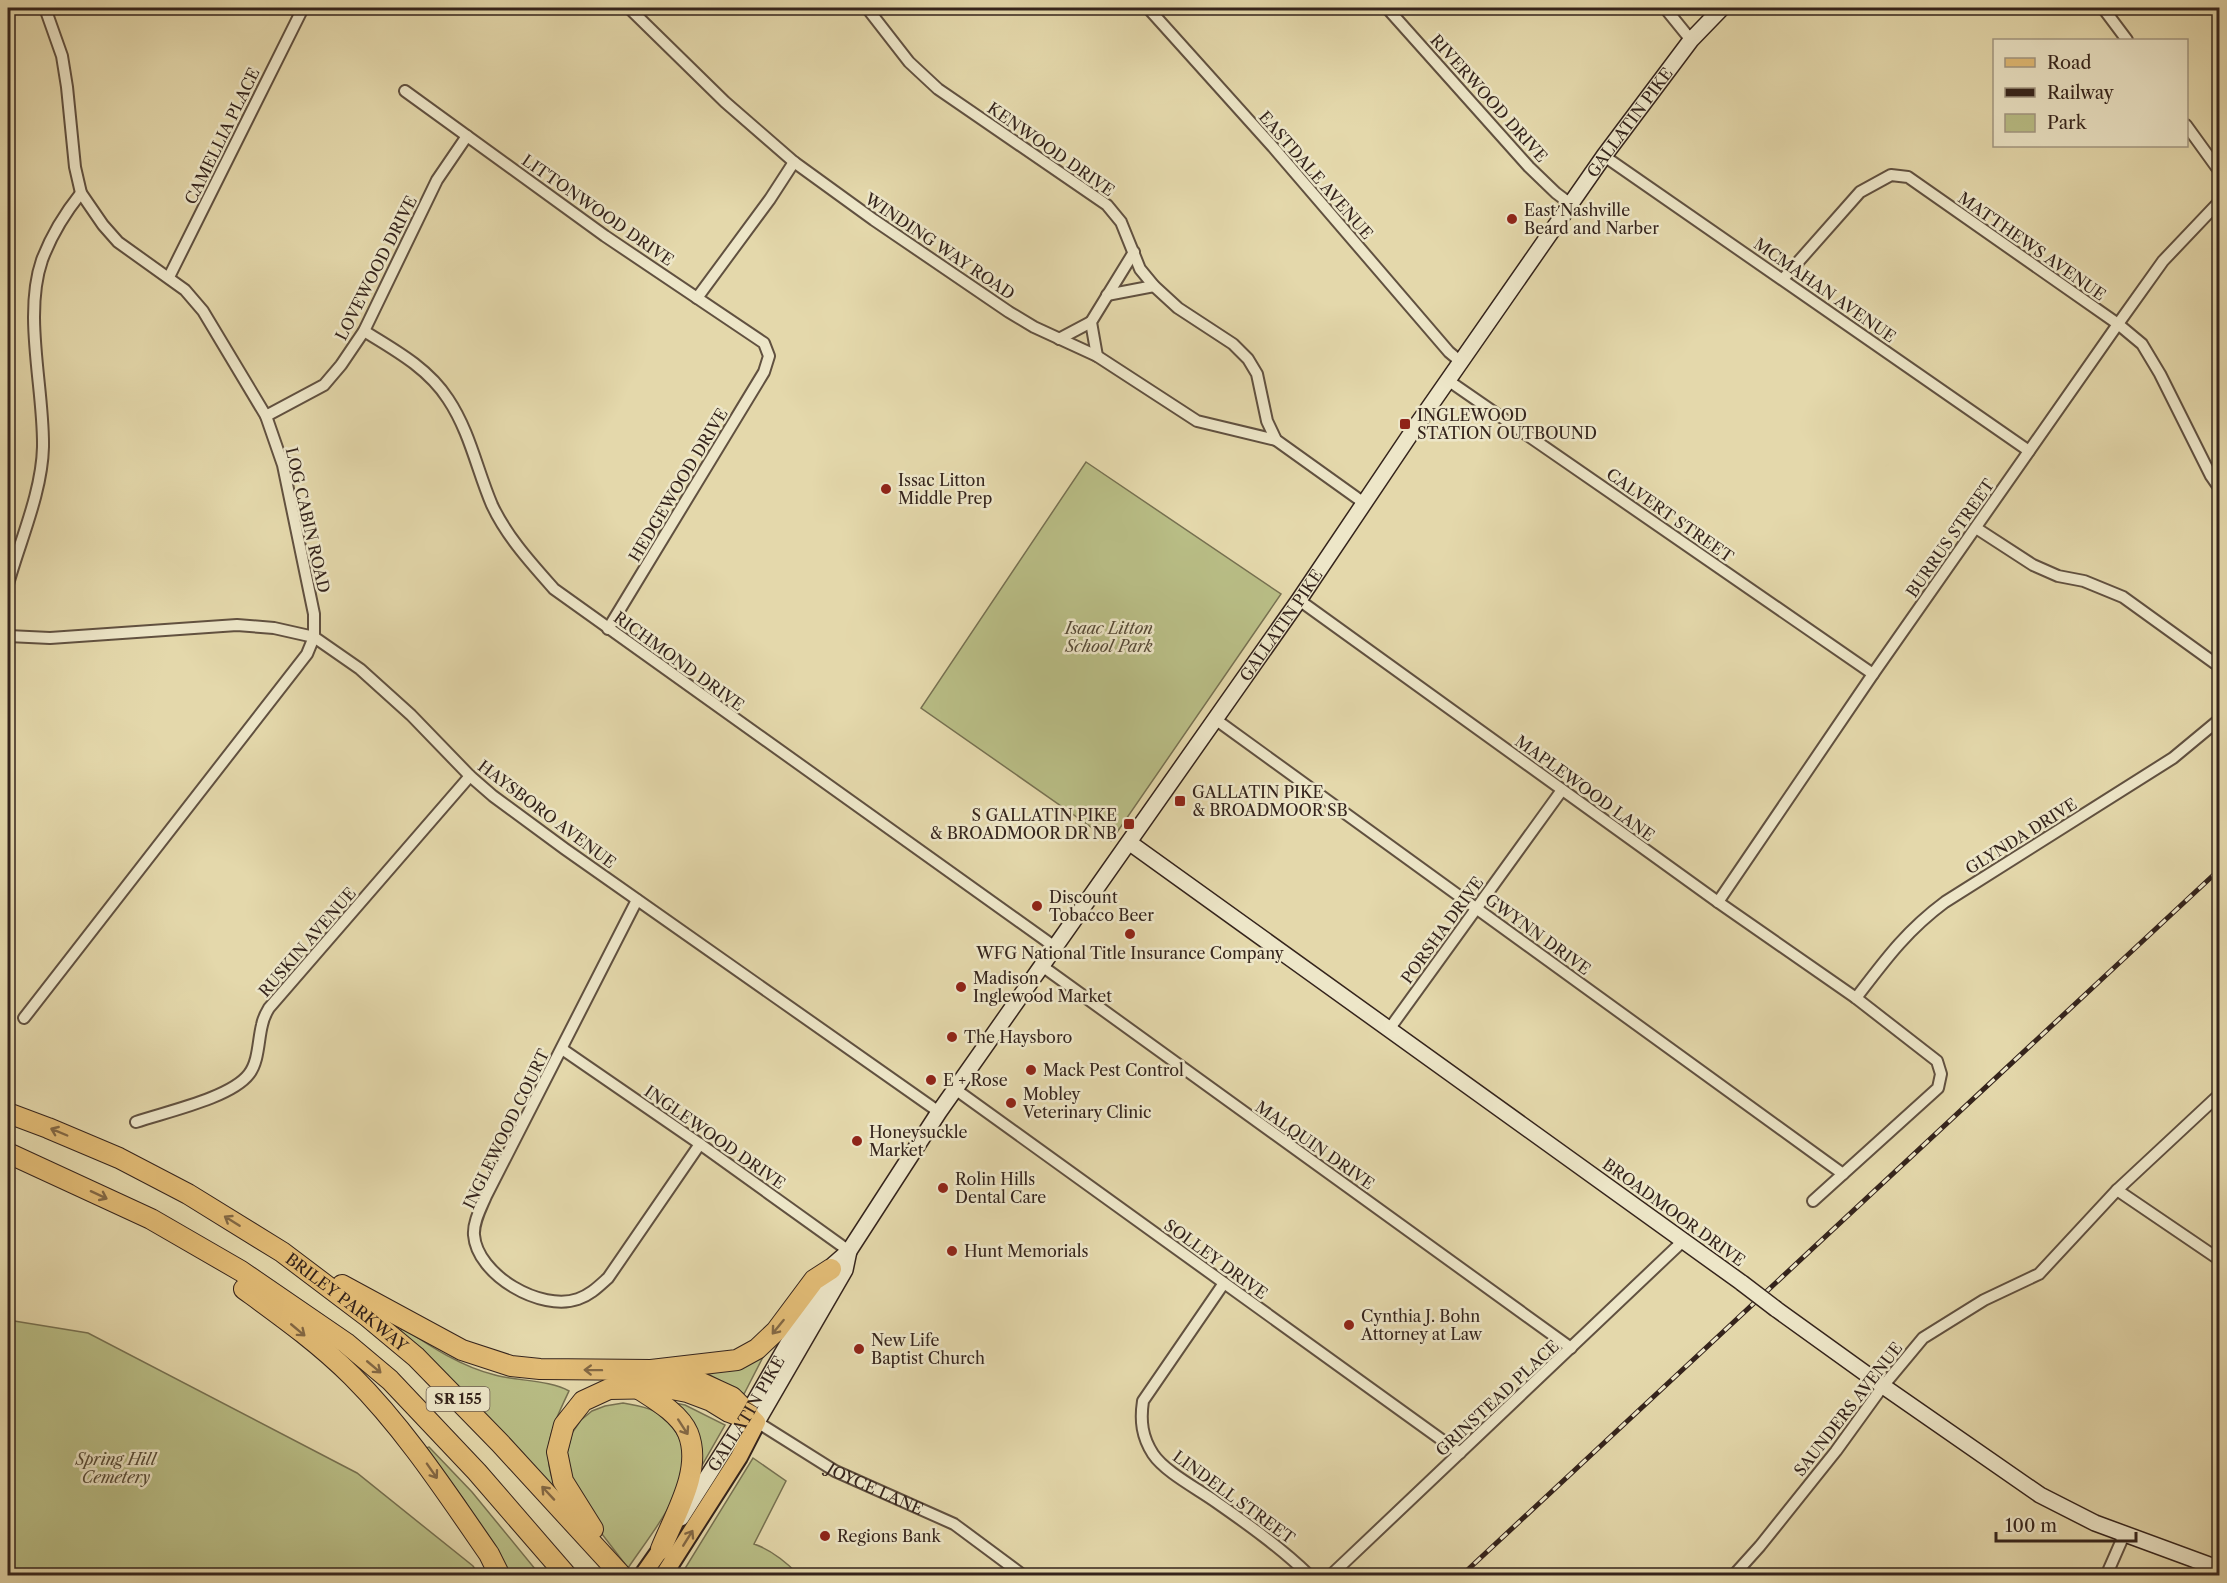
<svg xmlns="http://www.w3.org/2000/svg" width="2227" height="1583" viewBox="0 0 2227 1583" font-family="'Libre Caslon Text',serif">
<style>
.green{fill:#b9be86;stroke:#777151;stroke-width:1.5}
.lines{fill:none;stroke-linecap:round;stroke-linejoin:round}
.street-casing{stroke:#615140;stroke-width:14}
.secondary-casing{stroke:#35241c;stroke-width:18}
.primary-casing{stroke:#35241c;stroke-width:20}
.highway-casing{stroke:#35241c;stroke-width:22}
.street{stroke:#ede6c8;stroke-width:10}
.secondary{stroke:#ede6c8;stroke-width:15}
.primary{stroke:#e2bc76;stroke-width:16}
.highway{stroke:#e2bc76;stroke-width:20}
.rail-casing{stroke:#35241c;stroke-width:5}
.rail{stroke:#ede6c8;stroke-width:3;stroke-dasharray:9;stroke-linecap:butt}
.secondary-bridge-casing{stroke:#35241c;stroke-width:18;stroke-linecap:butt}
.secondary-bridge{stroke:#ede6c8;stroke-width:15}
.oneway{stroke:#836844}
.poi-dot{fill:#8f2418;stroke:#ede6c8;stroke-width:2}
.labels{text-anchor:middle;stroke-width:5;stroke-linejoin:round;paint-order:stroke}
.shield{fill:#ede6c8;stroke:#6c5e50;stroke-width:1.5}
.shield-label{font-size:15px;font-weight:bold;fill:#35241c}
.street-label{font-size:16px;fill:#35241c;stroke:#ede6c8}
.poi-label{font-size:16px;fill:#35241c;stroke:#ede6c8;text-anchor:start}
.park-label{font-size:16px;font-style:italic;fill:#564a36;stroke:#ede6c8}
</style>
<rect width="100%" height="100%" fill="#e4d8ab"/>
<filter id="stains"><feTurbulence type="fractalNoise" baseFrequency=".00333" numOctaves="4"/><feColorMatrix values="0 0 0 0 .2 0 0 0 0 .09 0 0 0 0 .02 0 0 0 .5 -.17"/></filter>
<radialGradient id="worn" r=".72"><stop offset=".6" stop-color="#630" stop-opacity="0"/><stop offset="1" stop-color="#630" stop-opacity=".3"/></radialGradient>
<path class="green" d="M1086,462L1281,594L1111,841L921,708Z
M8,1320L88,1333L357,1473L473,1566L479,1575H8Z
M403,1328C431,1347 462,1367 495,1375C516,1381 551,1380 569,1391C551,1429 538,1455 559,1495L461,1389L400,1331Z
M764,1355L744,1394L708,1374L710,1372Z
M623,1403C633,1405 644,1406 654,1411C681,1425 691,1458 679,1486C668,1514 645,1543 628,1568L589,1517L565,1461L572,1433L581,1420L592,1411L605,1406Z
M675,1403L685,1405L725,1425L701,1467Z
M429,1447L472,1492L540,1575H511L464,1500L426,1448Z
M753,1458L786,1481L754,1544C772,1550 786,1562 799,1575H681Z"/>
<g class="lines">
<defs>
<g id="street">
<path d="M629,8L725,102L794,162L874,220L1009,312L1034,327L1097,356L1197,421L1276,440"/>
<path d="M867,8L909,62L938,89L1107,205L1121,222L1140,269L1154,286L1178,308L1233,344L1248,359L1257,374L1267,421L1276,440L1364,503"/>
<path d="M1148,8L1273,147L1449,352L1461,362"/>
<path d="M1387,8L1529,167L1556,193L1572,205"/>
<path d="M1665,8L1691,40"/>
<path d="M2103,8L2127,40"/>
<path d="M405,91L605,236L764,343L769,356L764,372L608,629"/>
<path d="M2186,125L2220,172"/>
<path d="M1604,156L2029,451"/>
<path d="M169,277L303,8"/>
<path d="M1783,279L1860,192L1891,175L1908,177L2118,324L2142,344L2160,374L2211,476L2220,489"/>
<path d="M1107,295L1154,286"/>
<path d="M697,298L770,199L794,162"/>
<path d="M364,331C395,350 428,368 448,399C470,432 477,470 492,505C507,537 531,563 554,589L1055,947"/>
<path d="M1059,339L1091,322"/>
<path d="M1097,356L1091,322L1134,252"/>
<path d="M1449,381L1873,674"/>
<path d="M266,416L324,385L341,365L364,331L437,180L467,136"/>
<path d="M1976,528L2033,565L2058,576L2084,581L2123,597L2220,667"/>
<path d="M8,584C20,541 42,492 43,447C44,389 23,315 42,260C51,236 65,213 81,193"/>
<path d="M1299,600L1718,902L1856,998L1937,1061L1941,1074L1938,1088L1813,1201"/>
<path d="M8,636L50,638L237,625L274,628L314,637L360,669L411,715L470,776L493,796L565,849L939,1112"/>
<path d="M1215,719L1843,1174"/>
<path d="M637,900L486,1196C481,1208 473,1222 474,1235C477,1275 541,1312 578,1299C590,1295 598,1287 608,1278L700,1144"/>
<path d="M1718,902L1873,674L2118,324L2163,261L2220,201"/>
<path d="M1042,966L1571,1348"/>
<path d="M1856,998C1885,960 1906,931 1945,902L2173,758L2220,719"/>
<path d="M24,1018L307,654L314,637V614L283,465L266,416L203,311L185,290L118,242L103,225L81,193L75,167L67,87L62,56L45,8"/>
<path d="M1390,1028L1562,790"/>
<path d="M562,1049L700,1144L849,1251"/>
<path d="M955,1089L1460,1453"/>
<path d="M136,1122C165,1112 231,1098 249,1074C259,1061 258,1040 262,1025C263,1019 266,1013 269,1008L470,776"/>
<path d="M2117,1190L2220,1260"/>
<path d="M1224,1283L1143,1401C1140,1421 1142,1437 1153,1454C1165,1472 1198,1489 1216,1502C1249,1525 1281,1548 1310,1576"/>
<path id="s1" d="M757,1422L835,1471L954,1524L1024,1576"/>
<path d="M1330,1576L1683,1241"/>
<path d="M1733,1576L1760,1546L1836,1451L1883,1386L1923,1338L1984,1300L2039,1274L2117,1190L2220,1094"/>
<path d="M2106,1576L2124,1535"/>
</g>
<g id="secondary">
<path d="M1130,843L1742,1283"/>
<path d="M1776,1309L1883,1386L2040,1495L2095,1523L2220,1569"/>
<path d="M746,1418L757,1422L845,1270L849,1251"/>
<path id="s2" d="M681,1518L748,1413L833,1265L849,1251L939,1112L1299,600L1414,429L1604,156L1691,40L1722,8"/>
</g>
<path id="primary" d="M642,1576L661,1549
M663,1576L739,1457L757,1422L748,1413"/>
<g id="highway">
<path id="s3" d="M8,1113L48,1128L119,1158L188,1194L282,1252L368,1317L416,1357L500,1443L622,1576"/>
<path d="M8,1153L151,1219L241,1271L346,1343L390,1380L477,1472L567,1576"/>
<path d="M342,1285L462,1350L511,1366L540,1369L651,1370L737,1360L757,1349L776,1331L814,1280L831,1269"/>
<path d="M244,1289C281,1316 319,1343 352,1376C405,1429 446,1492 489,1554L500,1576"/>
<path d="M669,1374L695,1380L732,1397L748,1413"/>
<path d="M639,1389C656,1400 680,1414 688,1433C703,1470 675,1514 661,1549"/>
<path d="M593,1529L563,1481L557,1452L564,1425L583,1401L609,1389L666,1388L687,1392L711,1401L729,1412L745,1418"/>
</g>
</defs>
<use href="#street" class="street-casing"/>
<use href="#secondary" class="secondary-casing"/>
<use href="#primary" class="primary-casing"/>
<use href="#highway" class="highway-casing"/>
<use href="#street" class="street"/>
<use href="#secondary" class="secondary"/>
<use href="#primary" class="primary"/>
<use href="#highway" class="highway"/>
<defs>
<path id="rail" d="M1461,1576L2220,869"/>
</defs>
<use href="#rail" class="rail-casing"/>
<use href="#rail" class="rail"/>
<defs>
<path id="secondary-bridge" d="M1742,1283L1776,1309"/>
</defs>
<use href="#secondary-bridge" class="secondary-bridge-casing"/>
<use href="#secondary-bridge" class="secondary-bridge"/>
</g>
<defs><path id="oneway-shaft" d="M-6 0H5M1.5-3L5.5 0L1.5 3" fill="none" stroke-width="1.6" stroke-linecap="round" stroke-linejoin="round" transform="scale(1.5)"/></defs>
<g class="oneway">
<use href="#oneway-shaft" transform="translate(59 1132) rotate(-157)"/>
<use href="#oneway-shaft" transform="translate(99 1195) rotate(25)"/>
<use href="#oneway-shaft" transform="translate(232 1221) rotate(-148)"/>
<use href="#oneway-shaft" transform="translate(778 1327) rotate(129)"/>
<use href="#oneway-shaft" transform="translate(298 1330) rotate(40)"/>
<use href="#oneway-shaft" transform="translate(374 1367) rotate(40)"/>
<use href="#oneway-shaft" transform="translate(593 1370) rotate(-179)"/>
<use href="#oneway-shaft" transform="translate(683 1427) rotate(57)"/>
<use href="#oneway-shaft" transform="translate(432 1471) rotate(55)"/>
<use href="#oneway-shaft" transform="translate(548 1493) rotate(-133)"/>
<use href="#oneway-shaft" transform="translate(688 1538) rotate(-58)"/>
</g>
<g class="poi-dot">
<circle cx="1512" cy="219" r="6"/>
<rect x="1399" y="418" width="12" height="12" rx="3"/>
<circle cx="886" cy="489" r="6"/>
<rect x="1174" y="795" width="12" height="12" rx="3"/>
<rect x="1123" y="818" width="12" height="12" rx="3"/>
<circle cx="1037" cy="906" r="6"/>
<circle cx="1130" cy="934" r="6"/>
<circle cx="961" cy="987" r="6"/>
<circle cx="952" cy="1037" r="6"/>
<circle cx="1031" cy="1070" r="6"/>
<circle cx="931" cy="1080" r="6"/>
<circle cx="1011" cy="1103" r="6"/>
<circle cx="857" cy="1141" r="6"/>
<circle cx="943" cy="1188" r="6"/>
<circle cx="952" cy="1251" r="6"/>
<circle cx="1349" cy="1325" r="6"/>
<circle cx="859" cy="1349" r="6"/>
<circle cx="825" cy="1536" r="6"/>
</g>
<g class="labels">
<rect class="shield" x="426.5" y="1387" width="63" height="24" rx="4.5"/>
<g class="shield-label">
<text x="458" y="1404">SR 155</text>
</g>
<g class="street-label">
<text transform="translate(1489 98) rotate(48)" y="6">RIVERWOOD DRIVE</text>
<text dy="6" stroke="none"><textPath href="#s2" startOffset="1689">GALLATIN PIKE</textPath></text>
<text transform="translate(222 136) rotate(-64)" y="6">CAMELLIA PLACE</text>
<text transform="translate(1051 149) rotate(35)" y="6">KENWOOD DRIVE</text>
<text transform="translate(1316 175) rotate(49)" y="6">EASTDALE AVENUE</text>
<text transform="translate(598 210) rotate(35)" y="6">LITTONWOOD DRIVE</text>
<text transform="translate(940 246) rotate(34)" y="6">WINDING WAY ROAD</text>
<text transform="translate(2032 246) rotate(35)" y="6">MATTHEWS AVENUE</text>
<text transform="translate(376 268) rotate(-63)" y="6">LOVEWOOD DRIVE</text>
<text transform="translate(1825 290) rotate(35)" y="6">MCMAHAN AVENUE</text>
<text transform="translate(678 485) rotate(-59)" y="6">HEDGEWOOD DRIVE</text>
<text transform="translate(1670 515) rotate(35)" y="6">CALVERT STREET</text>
<text transform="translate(308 520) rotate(77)" y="6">LOG CABIN ROAD</text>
<text transform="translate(1950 538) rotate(-55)" y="6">BURRUS STREET</text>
<text dy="6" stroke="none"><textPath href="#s2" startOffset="1077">GALLATIN PIKE</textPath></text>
<text transform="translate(679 661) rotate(36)" y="6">RICHMOND DRIVE</text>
<text transform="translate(1585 788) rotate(36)" y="6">MAPLEWOOD LANE</text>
<text transform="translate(547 814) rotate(37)" y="6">HAYSBORO AVENUE</text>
<text transform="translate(2021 836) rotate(-32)" y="6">GLYNDA DRIVE</text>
<text transform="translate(1442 930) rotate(-54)" y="6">PORSHA DRIVE</text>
<text transform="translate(1538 934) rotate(36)" y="6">GWYNN DRIVE</text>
<text transform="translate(307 942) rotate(-49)" y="6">RUSKIN AVENUE</text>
<text transform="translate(506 1129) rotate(-64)" y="6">INGLEWOOD COURT</text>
<text transform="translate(715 1137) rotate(35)" y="6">INGLEWOOD DRIVE</text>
<text transform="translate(1315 1145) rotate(35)" y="6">MALQUIN DRIVE</text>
<text transform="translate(1674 1212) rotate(36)" y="6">BROADMOOR DRIVE</text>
<text transform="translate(1216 1259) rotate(36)" y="6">SOLLEY DRIVE</text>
<text dy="6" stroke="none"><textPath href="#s3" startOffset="390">BRILEY PARKWAY</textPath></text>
<text transform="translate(1497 1398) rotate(-43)" y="6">GRINSTEAD PLACE</text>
<text transform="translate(1848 1409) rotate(-52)" y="6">SAUNDERS AVENUE</text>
<text dy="6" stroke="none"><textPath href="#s2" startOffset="123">GALLATIN PIKE</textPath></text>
<text dy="6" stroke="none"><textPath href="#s1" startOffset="136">JOYCE LANE</textPath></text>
<text transform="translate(1234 1497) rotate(36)" y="6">LINDELL STREET</text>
</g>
<g class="poi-label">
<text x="1524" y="216">East Nashville<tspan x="1524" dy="18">Beard and Narber</tspan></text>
<text x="1417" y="421">INGLEWOOD<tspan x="1417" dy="18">STATION OUTBOUND</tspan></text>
<text x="898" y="486">Issac Litton<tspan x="898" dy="18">Middle Prep</tspan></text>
<text x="1192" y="798">GALLATIN PIKE<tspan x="1192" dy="18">&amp; BROADMOOR SB</tspan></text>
<text x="1117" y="821" text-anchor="end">S GALLATIN PIKE<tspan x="1117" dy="18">&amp; BROADMOOR DR NB</tspan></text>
<text x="1049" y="903">Discount<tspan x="1049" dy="18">Tobacco Beer</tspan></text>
<text x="1130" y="959" text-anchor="middle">WFG National Title Insurance Company</text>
<text x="973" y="984">Madison<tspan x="973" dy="18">Inglewood Market</tspan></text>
<text x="964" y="1043">The Haysboro</text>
<text x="1043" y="1076">Mack Pest Control</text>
<text x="943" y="1086">E + Rose</text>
<text x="1023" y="1100">Mobley<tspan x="1023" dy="18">Veterinary Clinic</tspan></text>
<text x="869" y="1138">Honeysuckle<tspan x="869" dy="18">Market</tspan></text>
<text x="955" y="1185">Rolin Hills<tspan x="955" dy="18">Dental Care</tspan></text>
<text x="964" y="1257">Hunt Memorials</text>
<text x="1361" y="1322">Cynthia J. Bohn<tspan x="1361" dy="18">Attorney at Law</tspan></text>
<text x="871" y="1346">New Life<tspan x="871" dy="18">Baptist Church</tspan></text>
<text x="837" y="1542">Regions Bank</text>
</g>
<g class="park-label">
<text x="1109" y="634">Isaac Litton<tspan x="1109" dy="18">School Park</tspan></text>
<text x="116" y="1465">Spring Hill<tspan x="116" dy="18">Cemetery</tspan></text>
</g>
</g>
<rect width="2227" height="1583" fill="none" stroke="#e4d8ab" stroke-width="30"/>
<rect x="9" y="9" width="2209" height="1565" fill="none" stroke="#35241c" stroke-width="3"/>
<rect x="15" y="15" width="2197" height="1553" fill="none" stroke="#35241c" stroke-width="1.5"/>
<rect x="1993" y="39" width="195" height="108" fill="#ede6c8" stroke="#a39883" stroke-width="1.5"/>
<rect x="2005" y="58" width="30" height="9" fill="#e2bc76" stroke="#a39883" stroke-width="1.5"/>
<text x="2047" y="69" font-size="18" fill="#35241c">Road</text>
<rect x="2005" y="88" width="30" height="9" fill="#35241c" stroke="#a39883" stroke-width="1.5"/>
<text x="2047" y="99" font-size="18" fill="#35241c">Railway</text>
<rect x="2005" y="114" width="30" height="18" fill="#b9be86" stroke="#a39883" stroke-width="1.5"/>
<text x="2047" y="129" font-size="18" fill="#35241c">Park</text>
<path d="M1996 1532v9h140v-9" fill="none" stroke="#35241c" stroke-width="3"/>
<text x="2005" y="1532" font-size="18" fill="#35241c" stroke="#ede6c8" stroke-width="4.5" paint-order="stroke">100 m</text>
<rect width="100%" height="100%" filter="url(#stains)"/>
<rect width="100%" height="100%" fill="url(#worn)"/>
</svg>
